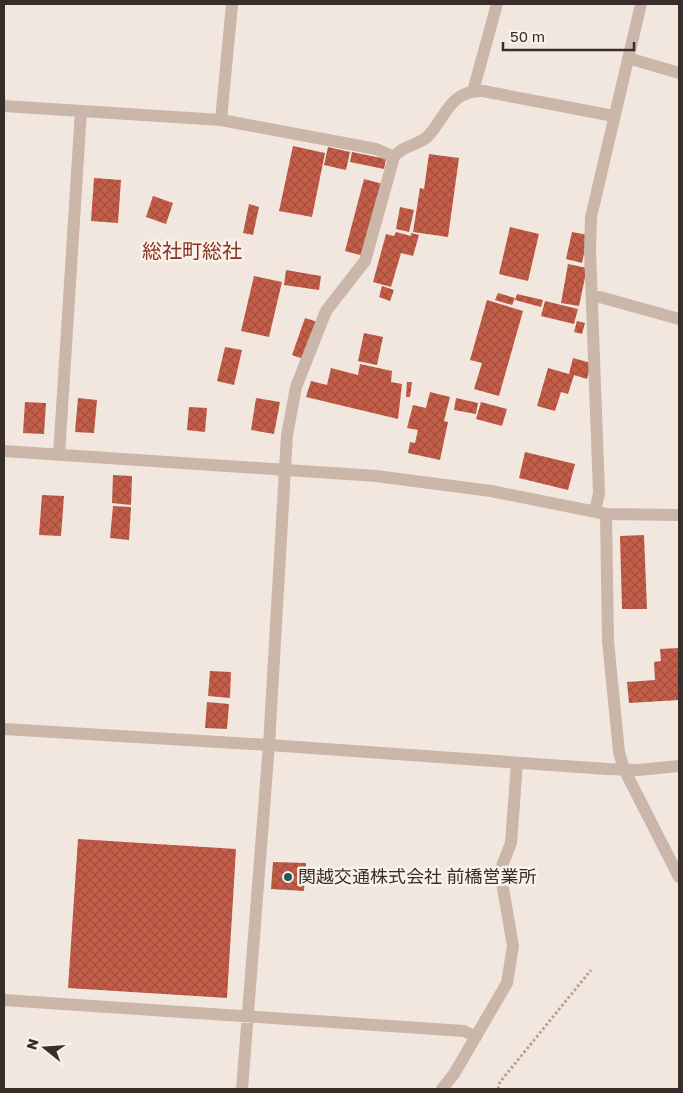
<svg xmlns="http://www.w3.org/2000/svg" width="683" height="1093" viewBox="0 0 683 1093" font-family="'Golos Text','Noto Sans JP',sans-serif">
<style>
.building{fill:url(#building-cross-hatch)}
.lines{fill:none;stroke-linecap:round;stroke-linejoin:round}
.path{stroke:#b7a094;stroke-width:3;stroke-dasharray:2.5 2.5;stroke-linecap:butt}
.minor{stroke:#cbb6aa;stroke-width:12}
.poi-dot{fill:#1f5a59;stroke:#faf2ea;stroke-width:2}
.labels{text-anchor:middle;stroke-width:5;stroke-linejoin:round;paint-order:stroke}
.poi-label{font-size:18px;fill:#382d29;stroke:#faf2ea;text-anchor:start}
.quarter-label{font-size:20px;fill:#873323;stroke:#faf2ea}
</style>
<defs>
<pattern id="building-cross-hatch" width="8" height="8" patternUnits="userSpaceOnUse" patternTransform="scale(1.25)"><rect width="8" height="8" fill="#c55e49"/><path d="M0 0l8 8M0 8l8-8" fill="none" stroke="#a14e3d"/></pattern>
</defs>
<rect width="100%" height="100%" fill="#f2e7de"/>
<path class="building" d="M293,146L325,153L312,217L279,211Z
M328,147L350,152L346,170L324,165Z
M352,152L386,159L384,169L350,162Z
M429,154L459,158L448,237L413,232L420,188L424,189Z
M94,178L121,180L118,223L91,221Z
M364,179L383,184L364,256L345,251Z
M153,196L173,203L166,224L146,217Z
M249,204L259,207L253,235L243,233Z
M400,207L414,210L409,232L396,229Z
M510,227L539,234L528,281L499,274Z
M396,232L411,236V233L419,235L413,256L401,253L391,287L373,282L386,234L394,236Z
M572,232L588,235L582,263L566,259Z
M568,264L587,268L579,306L561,303Z
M286,270L321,276L319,290L284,285Z
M254,276L282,282L269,337L241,331Z
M382,286L394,290L390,301L379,297Z
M498,293L515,298L512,305L495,300Z
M517,294L543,300L541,307L515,300Z
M487,300L523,311L499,396L474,389L482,363L470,360Z
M545,301L578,309L574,324L541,316Z
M305,318L318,322L306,360L292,355Z
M577,321L585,323L582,334L574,332Z
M364,333L383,337L377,365L358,361Z
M225,347L242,350L234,385L217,381Z
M573,358L591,363L587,379L574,375L568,394L561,392L555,411L537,406L548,368L569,374Z
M360,364L392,371L391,382L402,384L398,419L306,397L311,381L327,385L331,368L358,375Z
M407,382H412L410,397H406Z
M430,392L450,397L444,421L448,422L440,460L408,453L410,442L415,443L418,430L407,428L413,405L426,408Z
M78,398L97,400L94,433L75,432Z
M256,398L280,402L274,434L251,430Z
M456,398L478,403L476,414L454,410Z
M25,402L46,403L44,434L23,433Z
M481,402L507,409L502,426L476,419Z
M189,407L207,408L205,432L187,430Z
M525,452L575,464L568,490L519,478Z
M113,475L132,476L131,505L112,503Z
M42,495L64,496L61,536L39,535Z
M113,506L131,507L129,540L110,538Z
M644,535L647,609H622L620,536Z
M679,648V700L629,703L627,682L655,680L654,662L661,661L660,649Z
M210,671L231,672L230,698L208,696Z
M207,702L229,704L227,729L205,728Z
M78,839L236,849L227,998L68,988Z
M273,862L306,863L304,891L271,889Z"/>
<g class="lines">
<path class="path" d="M498,1089L500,1082L591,970"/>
<path class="minor" d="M628,58L679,73
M473,91L497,4
M4,106L221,120L376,149L394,157
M221,120L232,4
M592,299L600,297L679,319
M4,451L376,476L491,491L606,514L679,515
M59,455L81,111
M595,512L599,493L590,251L591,217L641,4
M606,514L608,641L619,752L624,769L679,877
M4,729L269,745L607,769L638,770L679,766
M4,1000L464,1031L476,1037
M242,1089L269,745L287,435L296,387L326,311L365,261L394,157C403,145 417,146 427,137C446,118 449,90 483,91L614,116
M442,1089L454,1074L507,983L513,946L500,871L511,843L517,763"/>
</g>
<circle class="poi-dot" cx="288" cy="877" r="5"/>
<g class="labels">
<g class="poi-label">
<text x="298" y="883">関越交通株式会社 前橋営業所</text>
</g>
<g class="quarter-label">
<text x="192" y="258">総社町総社</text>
</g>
</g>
<rect width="683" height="1093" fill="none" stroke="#382d29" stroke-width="10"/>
<g transform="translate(45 1048) rotate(287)" stroke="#faf2ea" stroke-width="4" paint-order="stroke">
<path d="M0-4L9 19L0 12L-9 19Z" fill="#382d29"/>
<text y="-8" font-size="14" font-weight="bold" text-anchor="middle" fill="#382d29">N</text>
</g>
<path d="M503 42v8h131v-8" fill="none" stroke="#382d29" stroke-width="2.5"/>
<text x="510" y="42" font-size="15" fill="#382d29" stroke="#faf2ea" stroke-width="4" paint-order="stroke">50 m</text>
</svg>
